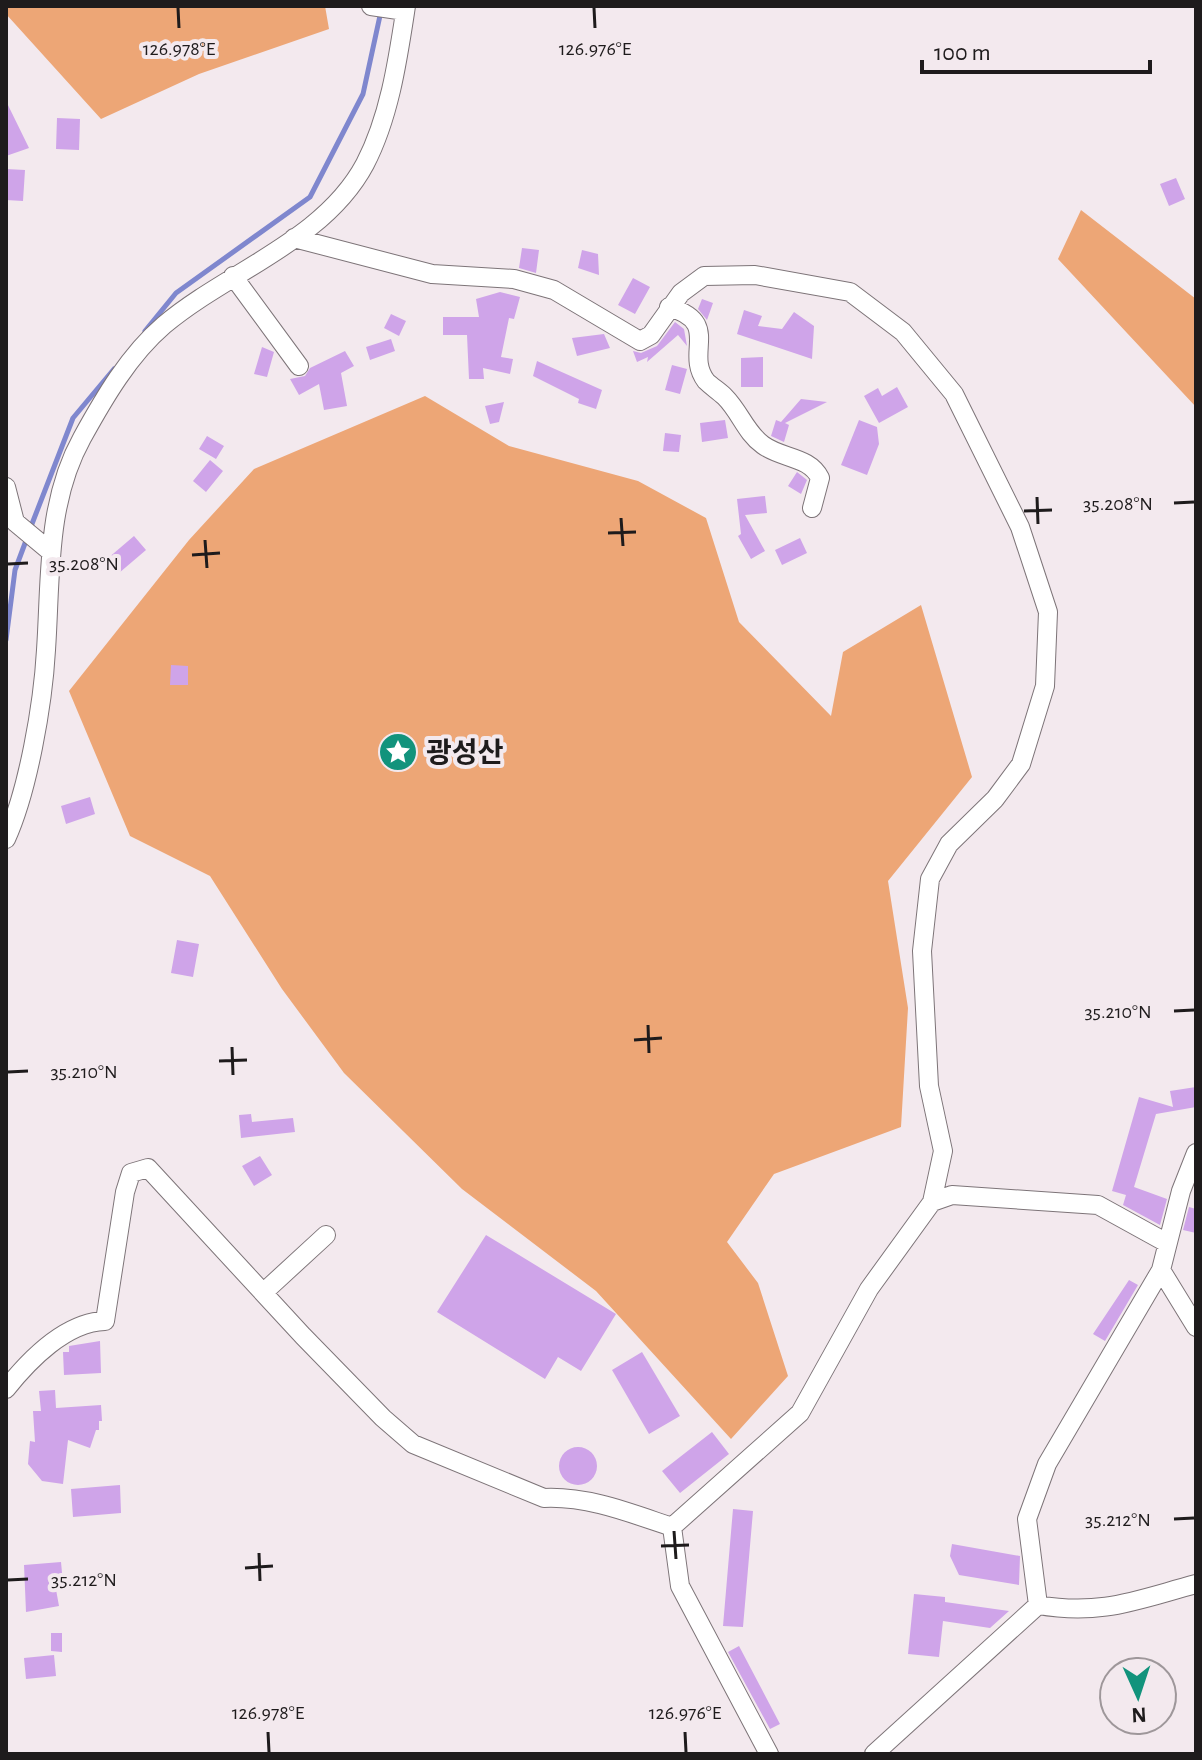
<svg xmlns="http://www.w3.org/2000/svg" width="1202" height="1760" viewBox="0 0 1202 1760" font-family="'Alegreya Sans','Noto Sans KR',sans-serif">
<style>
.forest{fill:#eda676}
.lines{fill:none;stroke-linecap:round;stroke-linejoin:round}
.stream{stroke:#7f87ce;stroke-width:5}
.building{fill:#cfa4e9}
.minor-casing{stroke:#7d7478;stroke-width:20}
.minor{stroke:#fff;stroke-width:18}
.ticks{fill:none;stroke:#1e1b1c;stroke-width:3}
.labels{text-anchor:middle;stroke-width:8;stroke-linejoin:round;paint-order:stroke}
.poi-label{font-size:28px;font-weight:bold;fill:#1e1b1c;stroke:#f3e9ee;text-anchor:start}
.ticks-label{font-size:20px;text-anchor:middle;fill:#1e1b1c;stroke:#f3e9ee;stroke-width:8;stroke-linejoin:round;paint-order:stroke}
</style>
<rect width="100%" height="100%" fill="#f3e9ee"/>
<path class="forest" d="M6,6H325L329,29L199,74L101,119L6,14Z
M1081,210L1196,299V407L1058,259Z
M425,396L509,446L638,481L706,518L739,622L831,716L843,652L921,605L972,777L888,881L908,1008L901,1127L774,1174L727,1242L758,1283L788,1376L731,1439L596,1291L462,1189L344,1073L282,989L210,876L130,836L69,691L189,540L254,469Z"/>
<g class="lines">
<path class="stream" d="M145,331L176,293L310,197L363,94L381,11
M30,529L73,418L114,369
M6,640L15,570L27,538"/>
</g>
<path class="building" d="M6,101L29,148L6,156Z
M57,118L80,119L79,150L56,149Z
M6,169L25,170L23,201L6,200Z
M1176,178L1185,199L1169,206L1160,184Z
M522,248L539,250L536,273L519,268Z
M582,250L598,254L599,275L578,268Z
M633,278L650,287L635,314L618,305Z
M500,292L520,297L514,319L509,318L501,357L513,359L510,374L483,368L484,379H469L467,335H443V317H479L476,299Z
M702,299L713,303L707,320L698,309Z
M744,310L762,316L758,326L782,329L794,312L814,326L812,359L737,334Z
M391,314L406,321L399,336L384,328Z
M675,322L684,329L687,346L678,335L647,362L648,357L637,362L633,351L641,353L657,346Z
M604,334L610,348L577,356L572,338Z
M391,339L395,351L370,360L366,347Z
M262,347L274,352L267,377L254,374Z
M345,351L354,366L341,373L347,406L324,410L319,384L299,395L290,379L305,376L310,368Z
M763,357V387H741V358Z
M537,361L602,390L596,409L578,403L579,399L533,376Z
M672,365L687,369L680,394L665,390Z
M897,387L908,407L879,423L864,396L878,388L882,396Z
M801,399L827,402L785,423L789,425L784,442L771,436L776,420L781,422Z
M504,402L499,422L490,424L485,406Z
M725,420L728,438L702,442L700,423Z
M859,420L877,427L879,444L867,475L841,465Z
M665,433L681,435L679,452L663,451Z
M207,436L224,446L216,459L199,449Z
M210,460L223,471L206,492L193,481Z
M797,472L807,480L801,494L788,486Z
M765,496L767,513L745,515L765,551L751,559L738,536L741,534L737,499Z
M134,536L146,550L119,573L107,559Z
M800,538L807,553L782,565L775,550Z
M171,665L188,666V685H170Z
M90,797L95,814L66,824L61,806Z
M177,940L199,944L193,977L171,973Z
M1196,1087V1107L1156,1114L1134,1187L1167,1199L1160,1225L1123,1205L1126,1195L1112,1191L1139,1097L1173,1107L1170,1091Z
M251,1114L252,1122L293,1118L295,1132L241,1138L239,1115Z
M260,1156L272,1175L254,1186L242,1166Z
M1189,1207L1196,1209V1233L1183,1230Z
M486,1235L616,1314L581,1371L558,1357L545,1379L437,1312Z
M1129,1280L1138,1285L1105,1341L1093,1334Z
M100,1341L101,1373L64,1375L63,1352H69V1346Z
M642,1352L680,1416L649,1434L612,1370Z
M55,1390L56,1408L101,1405L102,1421H99V1430H96L90,1448L68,1440L63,1484L42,1481L28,1464L30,1441L35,1442L33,1411H41L39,1391Z
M712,1432L729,1454L680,1493L662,1471Z
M559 1466a19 19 0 1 1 38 0a19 19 0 1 1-38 0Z
M120,1485L121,1513L73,1517L71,1489Z
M733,1509L753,1511L743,1627L723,1626Z
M952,1544L1020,1556L1019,1585L959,1575L950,1556Z
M61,1562L63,1583L55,1584L59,1606L26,1612L24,1565Z
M914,1594L945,1597V1602L1009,1611L990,1628L943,1621L939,1657L908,1654Z
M51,1633H62V1652L51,1651Z
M739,1646L780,1724L770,1729L728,1652Z
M54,1655L56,1676L26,1679L24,1658Z"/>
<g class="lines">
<defs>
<path id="minor" d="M371,6L405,11
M294,238L432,274L514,279L554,290L640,341L651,335L681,293L704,276L755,275L850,292L903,332L954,394L1020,527L1048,612L1045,686L1021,764L995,799L949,844L930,879L922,951L929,1086L943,1151L932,1202L869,1289L800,1413L672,1527
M233,276L299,366
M669,307C722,323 684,352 706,381C712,387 719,391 725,397C740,412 746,433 763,445C782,459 809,456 820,478L812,508
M6,487L15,522L51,552
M6,839C28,791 43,704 46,650C51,577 46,503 82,438C104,398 129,355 164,325C228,271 324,241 365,164C390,116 398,58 406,6
M932,1202L952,1195L1098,1205L1167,1243
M1161,1270L1196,1327
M264,1292L326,1235
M6,1389C29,1360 66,1322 105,1321L125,1192L131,1173L148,1168L303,1336L383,1418L413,1444L544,1498C588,1496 630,1513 672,1527
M672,1527L680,1586L769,1754
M1038,1605L1027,1519L1047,1464L1161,1270L1181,1191L1196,1153
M1038,1605C1101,1616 1136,1600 1196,1584
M874,1754L1038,1605"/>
</defs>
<use href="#minor" class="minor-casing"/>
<use href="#minor" class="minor"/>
</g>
<path class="ticks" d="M178,8L179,28M594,8L595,28M1037,497L1038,524M1174,503L1194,502M1024,511L1052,510M621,518L623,546M608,533L636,532M205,540L207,568M192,555L220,553M8,564L28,563M1174,1011L1194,1010M648,1025L649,1053M634,1040L662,1038M232,1047L233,1075M219,1061L247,1060M8,1072L28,1071M1174,1519L1194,1518M674,1531L676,1559M661,1546L689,1545M259,1553L260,1581M245,1568L273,1566M8,1580L28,1579M268,1732L269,1752M685,1732L686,1752"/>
<defs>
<symbol id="sight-disc" viewBox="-11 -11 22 22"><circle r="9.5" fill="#12937c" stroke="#f3e9ee"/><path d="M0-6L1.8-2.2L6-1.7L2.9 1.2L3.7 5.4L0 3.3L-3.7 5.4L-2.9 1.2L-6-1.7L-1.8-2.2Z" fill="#fff"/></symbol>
</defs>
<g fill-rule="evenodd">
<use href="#sight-disc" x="376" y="730" width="44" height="44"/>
</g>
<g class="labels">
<g class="poi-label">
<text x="426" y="762">광성산</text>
</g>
</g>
<g class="ticks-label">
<text x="179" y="55">126.978°E</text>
<text x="595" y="55">126.976°E</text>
<text x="1118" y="510">35.208°N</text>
<text x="84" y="570">35.208°N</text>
<text x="1118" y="1018">35.210°N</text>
<text x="84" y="1078">35.210°N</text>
<text x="1118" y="1526">35.212°N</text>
<text x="84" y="1586">35.212°N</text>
<text x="268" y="1719">126.978°E</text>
<text x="685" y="1719">126.976°E</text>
</g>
<rect width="1202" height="1760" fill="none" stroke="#1e1b1c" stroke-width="16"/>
<g transform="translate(1138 1696) rotate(177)"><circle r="38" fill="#f3e9ee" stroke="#9e979a" stroke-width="2"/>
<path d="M0-6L14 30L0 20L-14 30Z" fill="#12937c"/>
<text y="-12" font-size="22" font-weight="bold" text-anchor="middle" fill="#1e1b1c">N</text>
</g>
<path d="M922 60v12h228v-12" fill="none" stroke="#1e1b1c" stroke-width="4"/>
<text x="934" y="60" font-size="24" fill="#1e1b1c" stroke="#f3e9ee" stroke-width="6" paint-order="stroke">100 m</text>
</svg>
